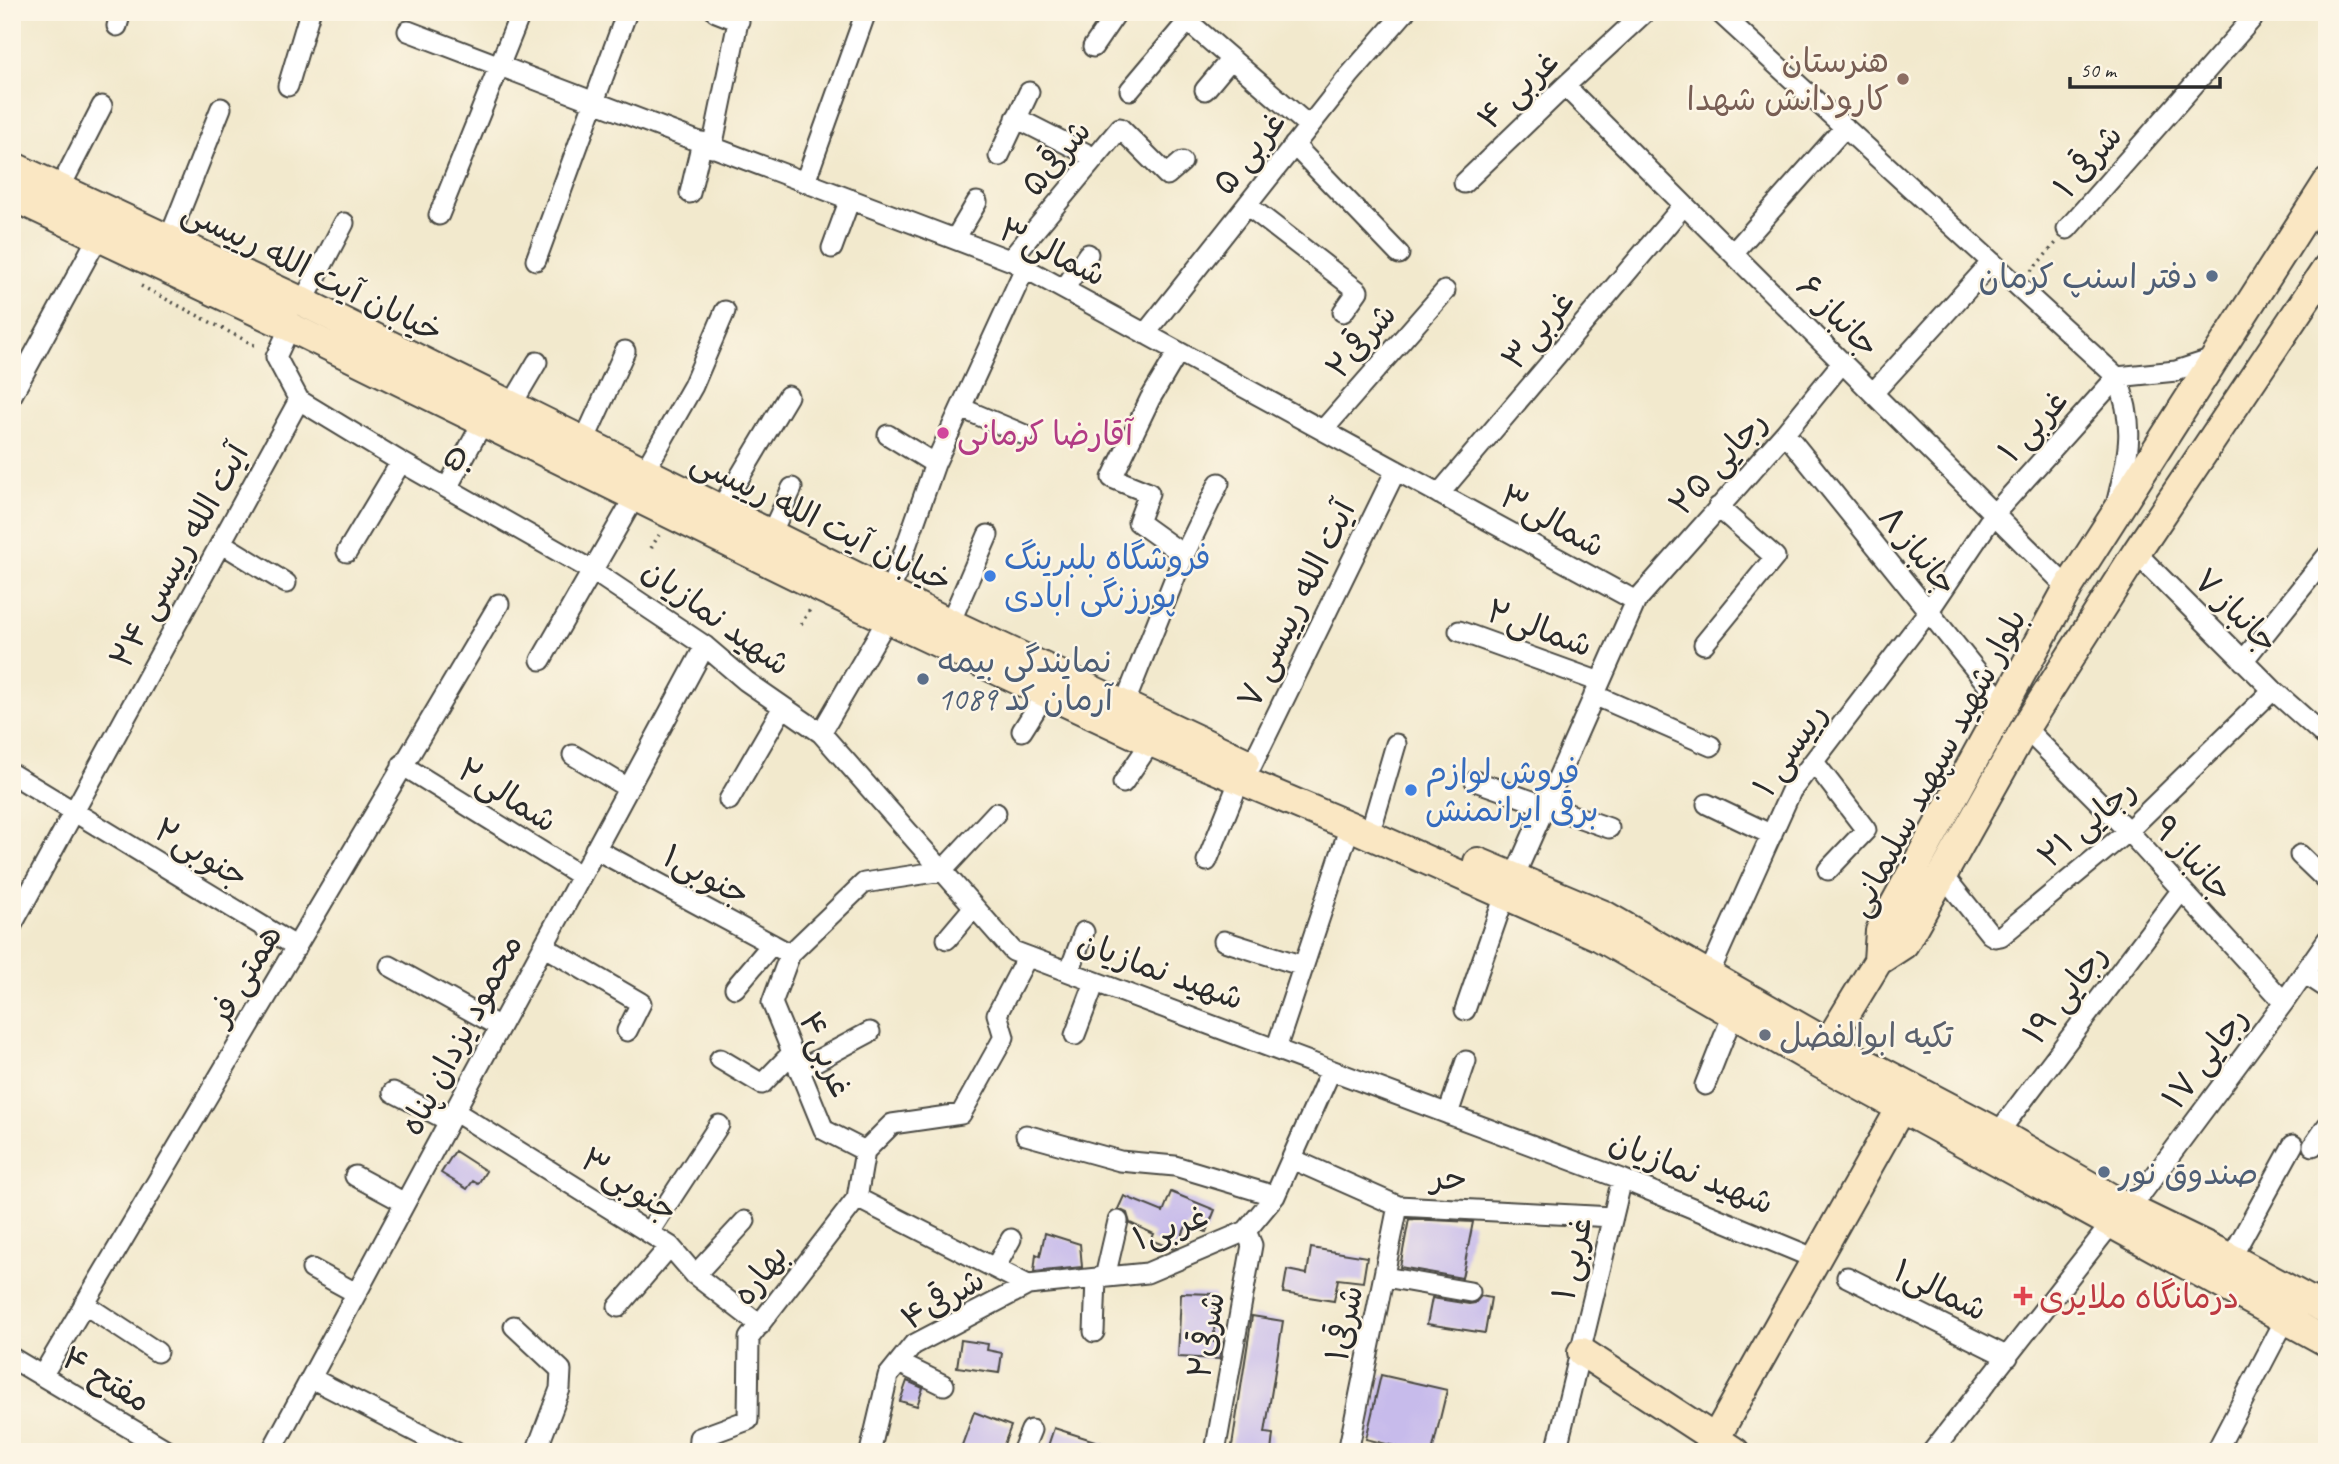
<svg xmlns="http://www.w3.org/2000/svg" width="2339" height="1464" viewBox="0 0 2339 1464" font-family="Caveat,'Playpen Sans Arabic',sans-serif">
<style>
.building{fill:#c7bbeb}
.lines{fill:none;stroke-linecap:round;stroke-linejoin:round}
.street-casing{stroke:#494843;stroke-width:23}
.secondary-casing{stroke:#494843;stroke-width:32}
.path{stroke:#494843;stroke-width:3.5;stroke-dasharray:2 5;stroke-linecap:butt}
.street{stroke:#fff;stroke-width:19}
.secondary{stroke:#fae7c3;stroke-width:28}
.education-dot{fill:#8d6e63;stroke:#fcf5e5;stroke-width:2.5}
.service-dot{fill:#5c6f8a;stroke:#fcf5e5;stroke-width:2.5}
.hotel-dot{fill:#d1479c;stroke:#fcf5e5;stroke-width:2.5}
.shop-dot{fill:#3f7fe0;stroke:#fcf5e5;stroke-width:2.5}
.worship-dot{fill:#6b7280;stroke:#fcf5e5;stroke-width:2.5}
.health-dot{fill:#e0444e;stroke:#fcf5e5;stroke-width:2.5}
.labels{text-anchor:middle;stroke-width:5;stroke-linejoin:round;paint-order:stroke}
.education-label{font-size:33px;fill:#785e54;stroke:#fcf5e5;text-anchor:end}
.street-label{font-size:33px;fill:#2b2b2b;stroke:#fcf5e5}
.service-label{font-size:33px;fill:#4e5e75;stroke:#fcf5e5;text-anchor:start}
.hotel-label{font-size:33px;fill:#b23c85;stroke:#fcf5e5;text-anchor:start}
.shop-label{font-size:33px;fill:#366cbe;stroke:#fcf5e5;text-anchor:start}
.worship-label{font-size:33px;fill:#5b616d;stroke:#fcf5e5;text-anchor:start}
.health-label{font-size:33px;fill:#be3a42;stroke:#fcf5e5;text-anchor:start}
</style>
<rect width="100%" height="100%" fill="#fcf5e5"/>
<filter id="ink" filterUnits="userSpaceOnUse"><feTurbulence type="fractalNoise" baseFrequency=".0143" numOctaves="2"/><feDisplacementMap in="SourceGraphic" scale="14" xChannelSelector="R" yChannelSelector="G"/><feConvolveMatrix kernelMatrix="1 2 1 2 8 2 1 2 1" color-interpolation-filters="sRGB"/></filter>
<filter id="wash" filterUnits="userSpaceOnUse"><feTurbulence type="fractalNoise" baseFrequency=".00686" numOctaves="4" result="noise"/><feDisplacementMap in="SourceGraphic" scale="28" xChannelSelector="R" yChannelSelector="G"/><feGaussianBlur stdDeviation="1.57" result="paint"/><feColorMatrix in="noise" values="0 0 0 0 0 0 0 0 0 0 0 0 0 0 0 0 0 1.4 0 .05"/><feComposite in="paint" operator="in"/></filter>
<g filter="url(#wash)">
<rect width="100%" height="100%" fill="#f2e9cd"/>
<g id="blocks">
<path class="building" d="M455,1151L486,1171L478,1184L473,1181L467,1189L441,1173Z
M1171,1192L1215,1210L1206,1232L1187,1224L1177,1247L1173,1249L1151,1240L1154,1234L1130,1223L1127,1213L1118,1209L1124,1196L1163,1212Z
M1409,1219L1473,1222L1462,1278L1400,1267Z
M1045,1233L1080,1244L1082,1267L1034,1272L1036,1254L1040,1256Z
M1311,1248L1367,1257L1363,1282L1338,1279L1334,1301L1283,1293L1287,1270L1307,1274Z
M1181,1293L1215,1294L1214,1342H1222L1219,1359L1178,1357Z
M1481,1296L1491,1298L1485,1333L1427,1324L1432,1298L1469,1304L1475,1303Z
M1252,1316L1283,1321L1265,1433L1273,1434L1271,1452H1231Z
M961,1340L988,1344L987,1350L1002,1353L999,1373L957,1367Z
M1381,1375L1447,1390L1432,1452H1418L1366,1439Z
M907,1381L923,1388L917,1406L900,1401Z
M974,1412L1011,1426L1001,1452H970L961,1448Z
M1054,1428L1117,1448V1452H1046Z"/>
</g>
</g>
<g filter="url(#ink)">
<use href="#blocks" fill-opacity="0" stroke="#494843" stroke-width="2"/>
<g class="lines">
<defs>
<path id="street" d="M716,12L739,21
M1177,12L1309,126
M1719,12L2117,377C2136,427 2129,451 2117,501
M117,26L121,12
M408,31L1012,261L1636,601
M1093,47L1117,12
M288,86L310,12
M1565,86L2068,588
M1130,90L1188,21
M1205,90L1231,59
M1016,118L1095,158
M1294,145L1399,254
M712,148L740,12
M999,156L1029,92
M805,182L866,12
M1464,183L1565,86L1645,12
M60,188L102,106
M690,193L702,142
M1247,205L1358,291L1343,312
M439,215L521,12
M2067,229L2258,12
M169,239L221,108
M955,239L977,202
M832,248L850,199
M1733,253L1845,127
M536,260L627,12
M1010,260L1120,128L1167,175L1182,162
M1064,289L1088,254
M303,302L344,223
M290,327L276,357L299,400
M1145,334L1349,76L1405,12
M1178,352L1150,399L1112,478L1149,493L1138,522L1184,555
M2117,377L2176,371L2216,358
M1873,393L1992,262
M12,395L98,237
M299,400L401,462L593,571L705,646L746,681L821,733L1013,951L1622,1179L1816,1259
M511,406L537,362
M961,408L1025,435
M1323,430L1445,291
M1785,433L2004,705
M888,435L935,464
M584,441L625,351
M644,472L693,386L725,311
M447,488L483,422
M1439,494L1684,205
M721,508L788,396
M771,534L792,488
M221,543L286,583
M347,552L401,462
M2136,553L2273,690L2327,738
M890,592L935,464L1025,268
M950,623L988,535
M1459,631L1600,682
M1704,644L1775,557L1718,507
M541,660L634,498
M2243,661L2327,556
M1594,695L1711,746
M1124,705L1184,555L1219,483
M2025,728L2128,831L2284,1002
M1022,731L1046,693
M821,733L888,618
M573,755L628,788
M1814,762L1866,830L1828,870
M402,765L581,876
M1252,765L1396,470
M12,774L297,947
M1475,781L1609,828
M1123,783L1151,742
M729,800L783,707
M1707,804L1772,835
M1374,819L1396,744
M595,849L790,954
M2300,855L2327,881
M1207,861L1240,779
M1943,875L1990,934L1995,937L2001,936L2128,831L2273,690
M1514,877L1636,601L1785,433L1842,363
M12,925L299,400
M947,939L974,907
M1224,941L1303,966
M543,946L641,1003L627,1031
M390,966L500,1027
M1069,972L1084,932
M2304,973L2327,988
M1709,974L1791,791L1928,612L1994,514L2117,377
M735,988L772,944
M1465,1010L1505,895
M1075,1035L1095,982
M1276,1049L1350,826
M720,1059L762,1084L792,1053
M799,1070L870,1032
M1705,1085L1733,1014
M393,1092L449,1121
M454,1111L670,1246L695,1275L760,1325
M1448,1114L1466,1061
M1998,1133L2181,891
M1026,1135L1120,1161L1175,1166L1275,1196
M2313,1146L2327,1126
M865,1151L892,1124L961,1114L1004,1037L997,1014L1027,957
M1292,1159L1398,1206L1613,1217
M355,1176L405,1203
M857,1198L1028,1285
M2130,1209L2284,1002L2327,940
M649,1232L719,1125
M2231,1258L2293,1145
M995,1268L1011,1239
M312,1269L356,1293
M695,1275L745,1221
M1105,1277L1118,1221
M1385,1277L1470,1292
M1847,1277L2008,1357
M84,1304L157,1352
M618,1307L670,1246
M514,1326L561,1370L560,1389L536,1452
M1094,1332L1096,1278
M12,1358L170,1452
M899,1363L944,1385
M42,1376L499,604
M311,1378L455,1452
M271,1452L705,646
M698,1452L699,1438L748,1420L749,1338L857,1198L865,1151L824,1130L772,1003L790,954L864,883L942,871L996,813
M870,1452L888,1376L913,1345L1028,1285L1147,1273L1246,1231L1275,1196L1331,1070
M1022,1452L1031,1430
M1215,1452L1252,1245L1246,1231
M1348,1452L1398,1206
M1556,1452L1622,1179
M1932,1452L2111,1224
M2216,1452L2285,1320"/>
<path id="secondary" d="M12,166L303,302L950,623L1245,762
M12,196L290,327L823,589L1151,742L1350,826L1600,937L1817,1062L2327,1342
M1478,862L1604,915L1829,1044L1998,1133L2130,1209L2231,1258L2327,1310
M1878,961L1880,931L2068,588L2327,183
M1819,1058L1878,961L1904,944L2025,728L2136,553L2327,268
M1582,1352L1735,1452
M1715,1439L1902,1106"/>
</defs>
<use href="#street" class="street-casing"/>
<use href="#secondary" class="secondary-casing"/>
<path class="path" d="M2031,271L2056,243
M141,286L258,347
M651,548L659,535
M801,624L811,608"/>
<use href="#street" class="street"/>
<use href="#secondary" class="secondary"/>
</g>
</g>
<circle class="education-dot" cx="1903" cy="79" r="7"/>
<g class="service-dot">
<circle cx="2212" cy="276" r="7"/>
<circle cx="923" cy="679" r="7"/>
<circle cx="2104" cy="1172" r="7"/>
</g>
<circle class="hotel-dot" cx="943" cy="433" r="7"/>
<g class="shop-dot">
<circle cx="990" cy="576" r="7"/>
<circle cx="1411" cy="790" r="7"/>
</g>
<circle class="worship-dot" cx="1765" cy="1035" r="7"/>
<path class="health-dot" d="M2019.5 1285.5h7v7h7v7h-7v7h-7v-7h-7v-7h7z"/>
<g class="labels">
<g class="education-label">
<text x="1889" y="72">هنرستان<tspan x="1889" dy="38">کارودانش شهدا</tspan></text>
</g>
<g class="street-label">
<text transform="translate(1517 89) rotate(-44)" y="12">غربی ۴</text>
<text transform="translate(1248 152) rotate(-52)" y="12">غربی ۵</text>
<text transform="translate(1055 157) rotate(-50)" y="12">شرقی۵</text>
<text transform="translate(2087 160) rotate(-49)" y="12">شرقی ۱</text>
<text transform="translate(1053 251) rotate(26)" y="12">شمالی۳</text>
<text transform="translate(313 270) rotate(26)" y="12">خیابان آیت الله رییسی</text>
<text transform="translate(1839 315) rotate(45)" y="12">جانباز ۶</text>
<text transform="translate(1537 329) rotate(-50)" y="12">غربی۳</text>
<text transform="translate(1360 340) rotate(-49)" y="12">شرقی۲</text>
<text transform="translate(2032 425) rotate(-48)" y="12">غربی ۱</text>
<text transform="translate(461 460) rotate(30)" y="12">۵۰</text>
<text transform="translate(1717 462) rotate(-48)" y="12">رجایی ۲۵</text>
<text transform="translate(822 520) rotate(26)" y="12">خیابان آیت الله رییسی</text>
<text transform="translate(1553 520) rotate(29)" y="12">شمالی۳</text>
<text transform="translate(1919 550) rotate(51)" y="12">جانباز ۸</text>
<text transform="translate(178 555) rotate(-61)" y="12">آیت الله رییسی ۲۴</text>
<text transform="translate(1295 604) rotate(-64)" y="12">آیت الله رییسی ۷</text>
<text transform="translate(2237 610) rotate(45)" y="12">جانباز ۷</text>
<text transform="translate(717 616) rotate(36)" y="12">شهید نمازیان</text>
<text transform="translate(1540 627) rotate(20)" y="12">شمالی۲</text>
<text transform="translate(1789 749) rotate(-56)" y="12">رییسی ۱</text>
<text transform="translate(1936 762) rotate(-62)" y="12">بلوار شهید سپهبد سلیمانی</text>
<text transform="translate(508 794) rotate(32)" y="12">شمالی۲</text>
<text transform="translate(2086 822) rotate(-41)" y="12">رجایی ۲۱</text>
<text transform="translate(202 852) rotate(31)" y="12">جنوبی۲</text>
<text transform="translate(2194 858) rotate(48)" y="12">جانباز ۹</text>
<text transform="translate(707 874) rotate(28)" y="12">جنوبی۱</text>
<text transform="translate(1161 969) rotate(20)" y="12">شهید نمازیان</text>
<text transform="translate(244 974) rotate(-59)" y="12">همتی فر</text>
<text transform="translate(2064 993) rotate(-53)" y="12">رجایی ۱۹</text>
<text transform="translate(460 1034) rotate(-62)" y="12">محمود یزدان پناه</text>
<text transform="translate(827 1054) rotate(67)" y="12">غربی۴</text>
<text transform="translate(2204 1057) rotate(-53)" y="12">رجایی ۱۷</text>
<text transform="translate(1692 1171) rotate(22)" y="12">شهید نمازیان</text>
<text transform="translate(1449 1177) rotate(3)" y="12">حر</text>
<text transform="translate(630 1184) rotate(33)" y="12">جنوبی۳</text>
<text transform="translate(1170 1226) rotate(-20)" y="12">غربی۱</text>
<text transform="translate(1571 1258) rotate(-77)" y="12">غربی ۱</text>
<text transform="translate(759 1274) rotate(-52)" y="12">بهاره</text>
<text transform="translate(1941 1289) rotate(26)" y="12">شمالی۱</text>
<text transform="translate(942 1298) rotate(-30)" y="12">شرقی۴</text>
<text transform="translate(1343 1323) rotate(-78)" y="12">شرقی۱</text>
<text transform="translate(1205 1335) rotate(-80)" y="12">شرقی۲</text>
<text transform="translate(107 1378) rotate(31)" y="12">مفتح ۴</text>
</g>
<g class="service-label">
<text x="2198" y="288" text-anchor="end">دفتر اسنپ کرمان</text>
<text x="937" y="672">نمایندگی بیمه<tspan x="937" dy="38">آرمان کد 1089</tspan></text>
<text x="2118" y="1184">صندوق نور</text>
</g>
<g class="hotel-label">
<text x="957" y="445">آقارضا کرمانی</text>
</g>
<g class="shop-label">
<text x="1004" y="569">فروشگاه بلبرینگ<tspan x="1004" dy="38">پورزنگی ابادی</tspan></text>
<text x="1425" y="783">فروش لوازم<tspan x="1425" dy="38">برقی ایرانمنش</tspan></text>
</g>
<g class="worship-label">
<text x="1779" y="1047">تکیه ابوالفضل</text>
</g>
<g class="health-label">
<text x="2039" y="1308">درمانگاه ملایری</text>
</g>
</g>
<rect width="2339" height="1464" fill="none" stroke="#fcf5e5" stroke-width="42"/>
<path d="M2070 77v10h150v-10" fill="none" stroke="#2b2b2b" stroke-width="3.5"/>
<text x="2080" y="77" font-size="21" fill="#2b2b2b" stroke="#fcf5e5" stroke-width="5" paint-order="stroke">50 m</text>
</svg>
